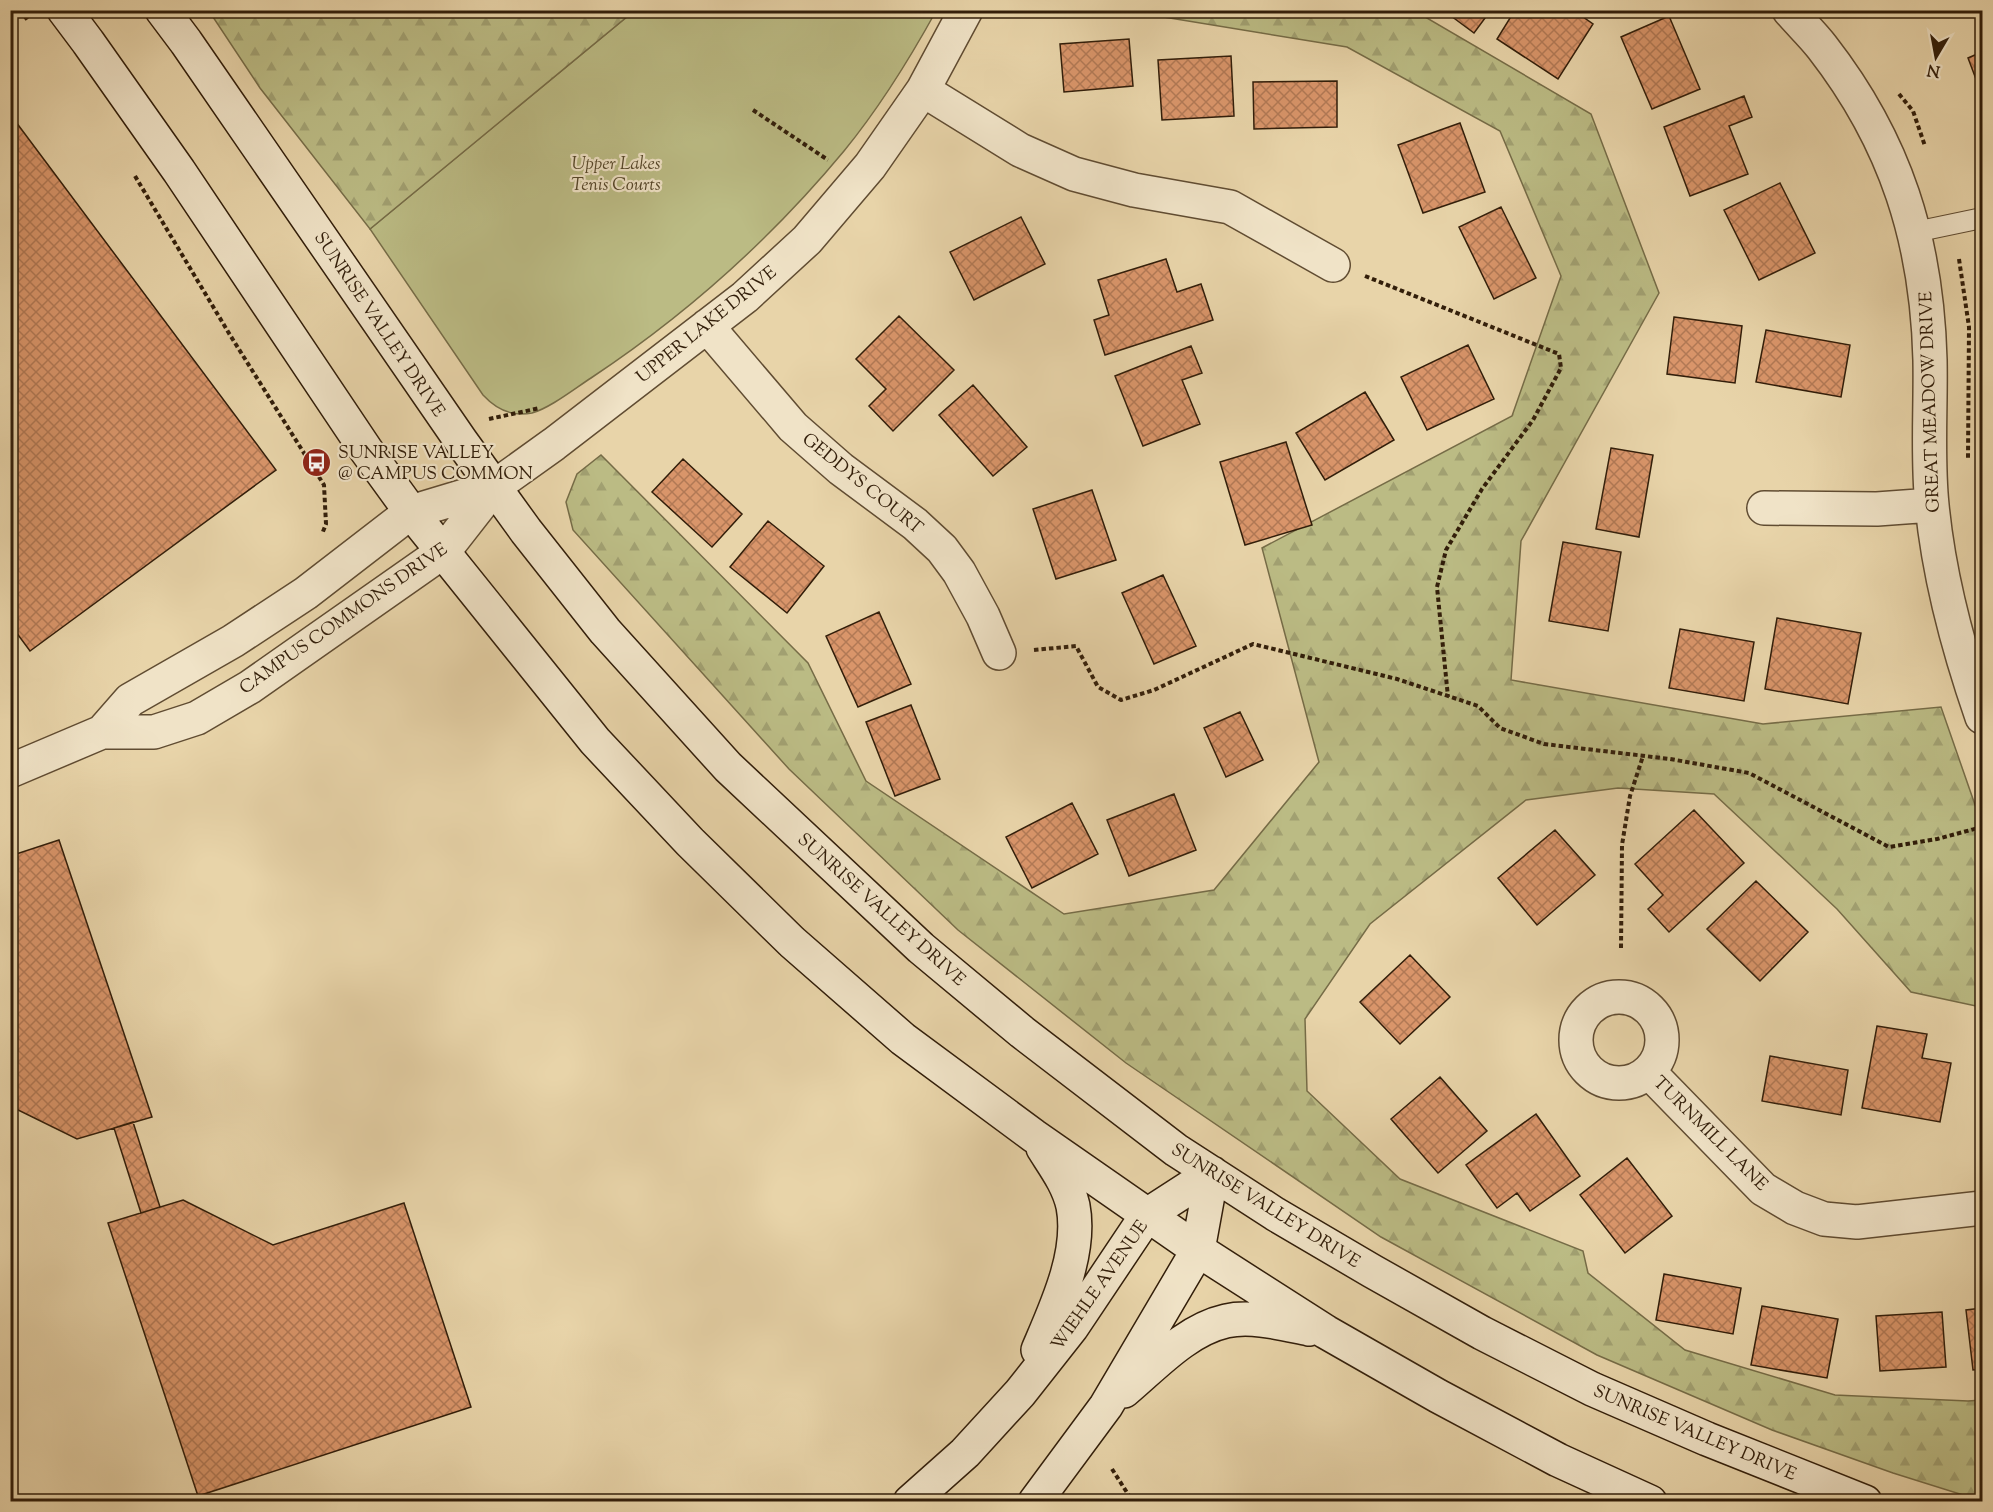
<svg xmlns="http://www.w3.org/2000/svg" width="1993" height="1512" viewBox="0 0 1993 1512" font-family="'Sorts Mill Goudy',serif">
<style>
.green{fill:#bbbb84;stroke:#766c47;stroke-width:1.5}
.forest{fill:url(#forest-firs);stroke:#766c47;stroke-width:1.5}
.building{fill:url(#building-cross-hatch);stroke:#321e0a;stroke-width:1.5}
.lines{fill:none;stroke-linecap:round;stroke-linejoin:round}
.lane-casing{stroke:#604c32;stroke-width:22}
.street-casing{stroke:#604c32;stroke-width:36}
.secondary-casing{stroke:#321e0a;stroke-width:36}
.path{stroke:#321e0a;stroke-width:4;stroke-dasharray:4.5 3;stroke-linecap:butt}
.lane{stroke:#f0e3c7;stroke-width:20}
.street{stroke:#f0e3c7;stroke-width:33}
.secondary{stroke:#f0e3c7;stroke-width:33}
.labels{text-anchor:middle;stroke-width:4.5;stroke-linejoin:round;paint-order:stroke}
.park-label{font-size:18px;font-style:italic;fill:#544528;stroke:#f0e3c7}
.street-label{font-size:18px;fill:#321e0a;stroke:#f0e3c7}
.poi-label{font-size:18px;fill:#321e0a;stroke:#f0e3c7;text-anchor:start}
</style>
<defs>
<pattern id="forest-firs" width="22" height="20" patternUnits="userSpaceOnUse" patternTransform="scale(1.5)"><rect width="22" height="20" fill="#bbbb84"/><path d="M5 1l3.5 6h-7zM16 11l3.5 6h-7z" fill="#a1a071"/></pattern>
<pattern id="building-cross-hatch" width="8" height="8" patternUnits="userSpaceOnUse" patternTransform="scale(1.5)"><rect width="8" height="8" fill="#d9956a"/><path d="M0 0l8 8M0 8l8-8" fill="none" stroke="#b17955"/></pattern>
</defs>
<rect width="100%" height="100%" fill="#e8d4a9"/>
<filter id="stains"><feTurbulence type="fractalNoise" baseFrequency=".00333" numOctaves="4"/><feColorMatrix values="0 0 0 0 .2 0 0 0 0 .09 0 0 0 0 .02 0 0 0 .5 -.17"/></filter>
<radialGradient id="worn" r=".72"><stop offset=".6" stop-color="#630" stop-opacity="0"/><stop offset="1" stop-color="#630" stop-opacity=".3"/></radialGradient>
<path class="green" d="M634,11H936C909,60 880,107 844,151C771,239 686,315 591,378C574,389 550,408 532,413C513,417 496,409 483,395L370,229Z"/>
<path class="forest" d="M209,11H634L370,229L260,88Z
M1127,11H1415L1591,114L1659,293L1521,541L1511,680L1763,724L1941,707L1982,825V1005L1976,1006L1911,992L1837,909L1714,794L1618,788L1526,800L1370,924L1305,1019L1307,1091L1400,1179L1583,1251L1588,1273L1685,1350L1835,1395L1968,1401L1982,1400V1501L1893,1473L1772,1430L1597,1355L1381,1237L1126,1063L958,930L789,769L573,530L566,502L577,474L601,455L808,663L866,781L1064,914L1214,890L1319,762L1262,548L1512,416L1561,276L1500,131L1347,47Z"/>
<path class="building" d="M1443,10H1491L1474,33Z
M1515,10H1573L1593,24L1558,79L1497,39Z
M1669,16L1700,89L1652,109L1621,37Z
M1129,39L1133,86L1064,92L1060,44Z
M1982,52V95L1968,58Z
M1231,56L1234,116L1162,120L1158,60Z
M1337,81V127L1254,129L1253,82Z
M1744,96L1752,117L1729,126L1748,174L1690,196L1664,127Z
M10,114L276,470L30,651L10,624Z
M1460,123L1485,192L1423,213L1398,145Z
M1780,183L1815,253L1759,280L1724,210Z
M1501,207L1536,278L1494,299L1459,227Z
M1021,217L1045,264L974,300L950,252Z
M1166,259L1177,292L1201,284L1213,320L1105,355L1094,320L1109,315L1098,280Z
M899,316L954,370L893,431L869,406L886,389L856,359Z
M1674,317L1742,326L1735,383L1667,374Z
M1766,330L1850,345L1841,397L1756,382Z
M1468,345L1494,399L1427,430L1401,377Z
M1191,346L1202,373L1182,380L1200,424L1143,446L1115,376Z
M973,385L1027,447L993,476L939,415Z
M1365,392L1394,440L1325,480L1296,433Z
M1286,442L1312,525L1245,545L1220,462Z
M1611,448L1653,455L1639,537L1596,529Z
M683,459L742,514L712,547L652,492Z
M1092,490L1116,560L1056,579L1033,509Z
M768,521L824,566L787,613L730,567Z
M1563,542L1621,552L1608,631L1549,621Z
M1163,575L1196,646L1154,664L1122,593Z
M879,612L911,684L858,707L826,636Z
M1777,618L1861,633L1848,704L1765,689Z
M1680,629L1754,642L1744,701L1669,688Z
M911,705L940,779L895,796L866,722Z
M1240,712L1263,760L1226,777L1204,728Z
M1174,794L1196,850L1129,876L1107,820Z
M1072,803L1098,854L1032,888L1006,837Z
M1694,810L1744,863L1669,932L1648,909L1663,895L1635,864Z
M1555,830L1595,875L1537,925L1498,878Z
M59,840L152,1117L77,1139L10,1106V856Z
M1756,881L1808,932L1760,981L1707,929Z
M1410,955L1450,997L1400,1044L1360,1002Z
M1877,1026L1927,1034L1922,1058L1951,1063L1940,1122L1862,1108Z
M1770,1056L1848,1070L1841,1115L1762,1101Z
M1440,1077L1487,1131L1438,1173L1391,1119Z
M1536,1114L1580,1176L1530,1211L1517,1193L1497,1208L1466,1165Z
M133,1122L160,1207L141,1213L114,1128Z
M1627,1158L1672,1216L1625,1253L1580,1195Z
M183,1200L273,1245L404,1203L471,1407L198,1496L108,1223Z
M1664,1274L1741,1288L1733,1334L1656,1320Z
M1762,1306L1838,1319L1827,1378L1751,1365Z
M1982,1308V1369L1973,1370L1966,1310Z
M1942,1312L1946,1367L1880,1371L1876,1316Z"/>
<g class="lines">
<defs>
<path id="lane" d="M1915,232L1982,218"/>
<path id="street" d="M1789,10C1800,23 1812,34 1822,47C1896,142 1927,241 1930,360C1931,408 1927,457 1932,505C1939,578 1958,648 1982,717
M923,90L1020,150L1074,174L1134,190L1230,207L1333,265
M707,326L793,427L841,469L915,524L942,549L959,572L983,616L999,653
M1764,508L1877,509L1932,505
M102,732L130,700L233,641L306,593L411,512L494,487
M10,771L102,732H154L197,718L250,687L444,551L494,487L554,444L745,297L807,240L870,166L923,90L966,10
M1576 1040a43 43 0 1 1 86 0a43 43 0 1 1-86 0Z
M1649,1072L1763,1189L1795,1208L1824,1219L1857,1222L1982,1208"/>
<path id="secondary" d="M64,10L88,42L179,171L366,450L411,512L595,741L690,842L792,942L903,1039L1034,1136L1198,1250L1326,1332L1438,1396L1558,1460L1650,1502
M162,10L186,42L461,441L526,531L605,631L728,767L921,948L1022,1032L1176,1150L1275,1214L1372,1271L1482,1333L1592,1389L1707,1439L1865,1502
M1038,1350C1056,1308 1082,1253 1073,1206C1068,1184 1055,1167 1043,1148
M1124,1391C1154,1366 1186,1330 1226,1321C1252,1315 1284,1324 1309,1329
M910,1502L965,1453L1020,1393L1072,1327L1147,1215L1212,1173
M1035,1502L1106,1406L1198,1250L1212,1173"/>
</defs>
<use href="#lane" class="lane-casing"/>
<use href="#street" class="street-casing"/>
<use href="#secondary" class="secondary-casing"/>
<path class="path" d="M20,10L29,22
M1899,94L1913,111L1925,146
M753,110L828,160
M135,176L230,335L324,485L326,524L322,534
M1959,259L1969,327L1968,458
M1365,276L1559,354L1561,368L1533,420L1482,489L1446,550L1437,587L1448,697
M489,419L540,408
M1034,650L1076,646L1098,687L1121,700L1154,690L1253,644L1397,679L1478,706L1500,728L1544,744L1670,759L1749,773L1889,847L1937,839L1982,827
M1621,948L1622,845L1630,796L1643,756
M1112,1469L1133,1502"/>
<use href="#lane" class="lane"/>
<use href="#street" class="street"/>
<use href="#secondary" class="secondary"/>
</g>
<defs>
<symbol id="bus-disc" viewBox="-11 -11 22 22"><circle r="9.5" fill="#8f2418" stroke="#f0e3c7"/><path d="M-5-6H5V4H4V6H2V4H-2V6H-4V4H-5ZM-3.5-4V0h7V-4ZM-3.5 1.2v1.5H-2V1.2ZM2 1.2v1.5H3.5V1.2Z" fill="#fff"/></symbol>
</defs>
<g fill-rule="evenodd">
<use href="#bus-disc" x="300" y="446" width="33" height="33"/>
</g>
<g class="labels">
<g class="park-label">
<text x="616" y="169">Upper Lakes<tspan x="616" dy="21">Tenis Courts</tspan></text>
</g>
<g class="street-label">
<text transform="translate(380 324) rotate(56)" y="6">SUNRISE VALLEY DRIVE</text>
<text transform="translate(706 324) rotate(-39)" y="6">UPPER LAKE DRIVE</text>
<text transform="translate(1929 402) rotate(-92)" y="6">GREAT MEADOW DRIVE</text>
<text transform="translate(863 483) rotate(39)" y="6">GEDDYS COURT</text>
<text transform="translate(343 618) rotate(-35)" y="6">CAMPUS COMMONS DRIVE</text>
<text transform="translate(882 909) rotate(42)" y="6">SUNRISE VALLEY DRIVE</text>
<text transform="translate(1711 1133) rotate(45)" y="6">TURNMILL LANE</text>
<text transform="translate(1266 1205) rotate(32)" y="6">SUNRISE VALLEY DRIVE</text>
<text transform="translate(1099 1285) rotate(-55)" y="6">WIEHLE AVENUE</text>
<text transform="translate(1695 1432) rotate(23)" y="6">SUNRISE VALLEY DRIVE</text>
</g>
<g class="poi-label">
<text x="338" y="458">SUNRISE VALLEY<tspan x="338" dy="21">@ CAMPUS COMMON</tspan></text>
</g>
</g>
<rect width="1993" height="1512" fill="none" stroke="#e8d4a9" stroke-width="36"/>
<rect x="12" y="12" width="1969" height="1488" fill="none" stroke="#321e0a" stroke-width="3"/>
<rect x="18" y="18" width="1957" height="1476" fill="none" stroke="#321e0a" stroke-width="1.5"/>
<g transform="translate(1936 57) rotate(190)" stroke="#f0e3c7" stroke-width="4.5" paint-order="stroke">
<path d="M0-4.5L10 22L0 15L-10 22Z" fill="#321e0a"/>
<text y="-9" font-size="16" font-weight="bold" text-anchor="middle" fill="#321e0a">N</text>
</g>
<rect width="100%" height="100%" filter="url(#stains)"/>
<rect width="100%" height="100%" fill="url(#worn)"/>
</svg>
